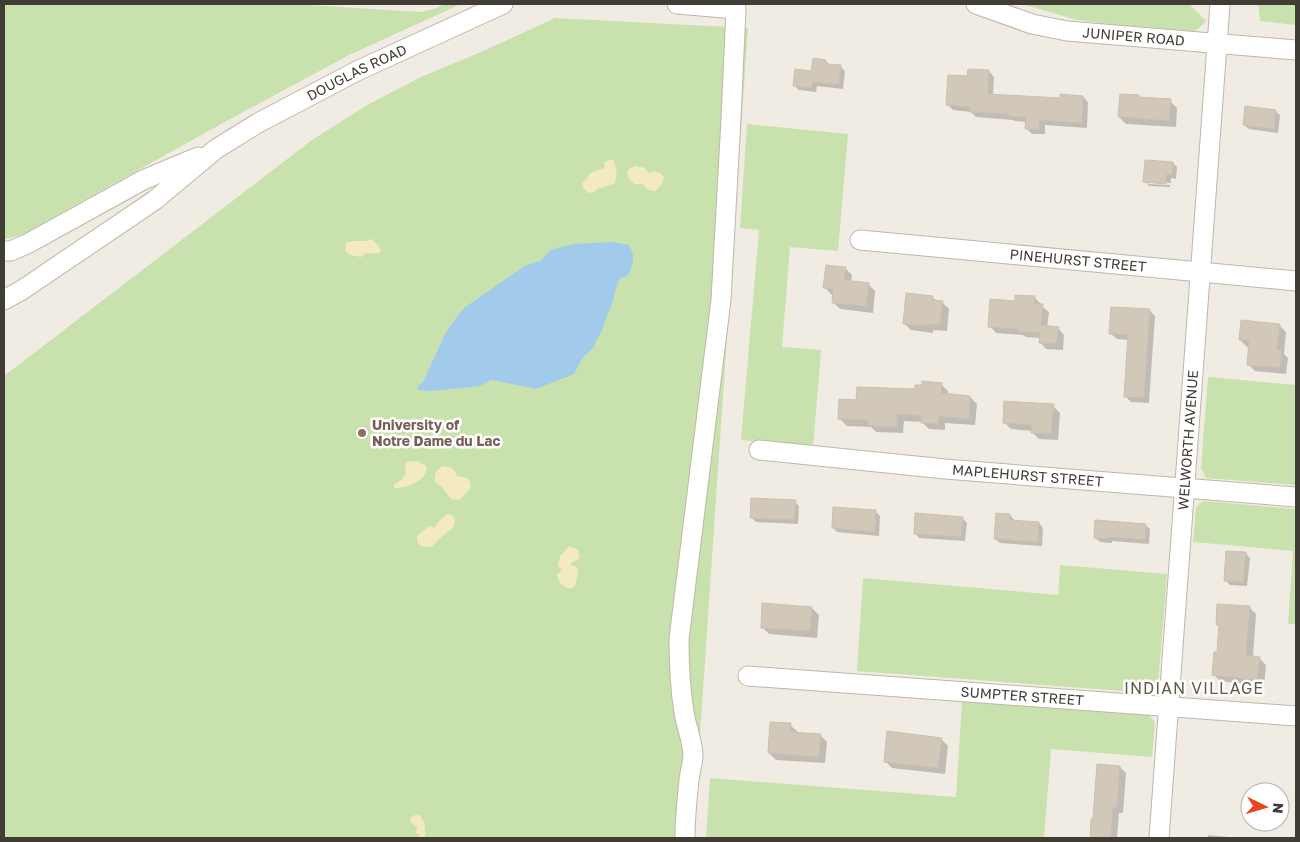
<svg xmlns="http://www.w3.org/2000/svg" width="1300" height="842" viewBox="0 0 1300 842" font-family="'Golos Text',sans-serif">
<style>
.green{fill:#c9e2ad}
.sand{fill:#f3eabf}
.water{fill:#a2caea}
.shadow{fill:#0003}
.building{fill:#d1c8b9;stroke:#cbc0ad}
.lines{fill:none;stroke-linecap:round;stroke-linejoin:round}
.minor-casing{stroke:#beb7a9;stroke-width:21}
.minor{stroke:#fff;stroke-width:19}
.education-dot{fill:#8d6e63;stroke:#fff;stroke-width:2}
.labels{text-anchor:middle;stroke-width:5;stroke-linejoin:round;paint-order:stroke}
.street-label{font-size:14px;fill:#413c34;stroke:#fff}
.education-label{font-size:14px;font-weight:bold;fill:#785e54;stroke:#fff;text-anchor:start}
.quarter-label{font-size:16px;letter-spacing:1px;fill:#635b4c;stroke:#fff}
</style>
<rect width="100%" height="100%" fill="#f0ece3"/>
<path class="green" d="M4,4H293L420,12L434,9L445,4H461L349,55L232,118L23,234L15,237L4,239Z
M1022,4H1189L1206,21L1198,29L1193,31L1108,24L1077,20Z
M1258,4H1296V25L1260,21Z
M555,18L748,28L693,838H4V376L312,140L367,105L421,77L479,53Z
M747,124L848,134L838,251L790,247L782,347L821,350L813,447L741,440L759,230L740,228Z
M1208,377L1296,385V485L1206,478L1201,468Z
M1203,501L1296,509V624H1288L1293,551L1193,542L1196,507Z
M1060,565L1167,574L1158,686L1151,693L857,671L863,578L1058,595Z
M962,701L1149,715L1155,722L1152,757L1051,749L1044,838H706L710,778L956,797Z"/>
<path class="sand" d="M609,160H613C617,167 618,177 614,184L601,188L600,187L594,192L588,193L582,186L583,182L587,178L590,173L604,168L605,162Z
M636,166L645,168L649,174L654,171L660,173L664,177C663,183 660,187 655,191C649,191 647,189 643,184H634L628,177L627,171L630,168Z
M370,239C375,241 380,246 381,252C372,256 369,249 361,257L350,255L345,251L346,243L353,241H366Z
M417,461L426,466C430,480 405,489 394,488V484C397,482 401,481 403,478C406,474 406,468 405,463L407,462Z
M443,466C450,467 455,468 457,476C460,477 463,477 466,478C477,485 465,495 459,500L451,499L442,487L435,482C434,474 436,469 443,466Z
M448,514L452,515L455,518C454,530 452,528 444,535C439,538 436,543 431,547C424,546 420,548 417,541V536L429,526L435,528C438,521 441,518 448,514Z
M569,546L572,547L577,549C583,559 578,559 571,563V565L577,567L578,574L575,586L569,589C562,585 558,583 557,575L562,570L558,566L560,556Z
M417,814C426,818 425,830 425,838H419L420,835L416,833L417,827C413,824 410,823 410,818Z"/>
<path class="water" d="M613,242L629,245L633,254V262L628,275L620,279L616,288L612,304L607,315L602,331L597,339L593,348L583,357L574,374L536,389L492,380L480,386L472,387L431,391L417,390L419,385L423,382L447,330L464,308L526,265L540,261L551,250L573,244Z"/>
<path class="shadow" d="M825,61L830,65L840,66L845,71L843,89L817,86L816,92L799,90L794,85Z
M989,71L994,77L993,95L1061,100L1083,97L1088,102L1087,128L1045,125V134H1032L1026,128V122L1015,121L1013,120L976,117L971,112L953,110L948,105L968,78Z
M1139,96L1141,99L1170,101L1177,108L1176,127L1126,124L1119,117Z
M1275,111L1280,115L1278,133L1249,129L1244,125Z
M1173,163L1177,167L1176,179L1171,178V183L1148,181V184L1170,185V187L1149,186L1145,181Z
M845,268L852,275L851,282L868,284L875,291L873,313L840,309L833,302L834,295H832L825,288Z
M932,297L937,301L942,302L949,309L947,331L933,330V333L911,330L904,323Z
M1035,298L1041,304V306L1049,312L1047,327L1058,328L1064,335L1063,350L1046,349L1040,342V338L1026,337L1023,335L996,333L990,326L1016,303Z
M1149,310L1155,316L1149,403L1131,402L1125,396L1129,340L1117,339L1111,334Z
M1279,325L1286,332L1284,354L1288,358L1286,374L1255,371L1248,364L1250,347H1247L1240,340Z
M941,384L948,391V395L970,397L977,404L975,425L945,423V430L929,429L922,422L904,421L903,433L876,432L871,427L847,426L840,419L857,401L916,390Z
M1053,406L1060,413L1058,440L1039,439L1032,432V431L1011,429L1004,422Z
M795,502L799,506L798,524L756,522L751,517Z
M876,512L880,516L879,536L837,532L833,528Z
M1010,515L1014,520V521L1039,523L1043,528L1042,546L1000,543L995,539Z
M962,518L967,523L965,541L919,538L915,533Z
M1145,525L1150,529L1149,544L1112,541V543L1100,542L1095,538Z
M1245,553L1250,558L1247,586L1230,585L1225,580Z
M1249,607L1256,614L1253,657L1259,658L1266,665L1264,686L1220,681L1213,674L1218,653L1220,627L1217,624Z
M812,608L819,615L817,638L769,634L762,627Z
M790,725L797,731V733L820,735L827,742L825,763L776,760L769,753Z
M941,739L948,746L945,774L892,768L885,761Z
M1120,767L1126,773L1123,813H1119L1117,838H1091L1092,820H1095Z
M1208,835L1229,837L1230,838H1208Z"/>
<path class="building" d="M813,58L826,60V64L841,65L839,85L813,82L812,88L793,86L795,69L811,71Z
M968,69L989,70L988,94L1060,98V94L1083,96L1082,123L1040,120L1039,129H1025L1026,117L1008,116V114L969,112L970,107L946,105L948,75L967,76Z
M1120,94L1139,95V97L1171,99L1169,121L1118,117Z
M1245,106L1276,110L1274,129L1243,125Z
M1145,160L1173,162L1172,175L1167,174L1166,184L1143,182Z
M826,265L846,267L844,280L869,283L866,306L832,303L833,289L823,288Z
M906,293L933,296L932,300L943,301L940,325L926,324V326L903,324Z
M1015,295L1035,296V304H1043L1041,325L1059,327L1056,344L1039,343L1040,333L1018,331V329L988,327L990,299L1015,301Z
M1111,307L1150,309L1144,398L1124,397L1128,335L1109,334Z
M1241,320L1280,324L1277,350H1282L1280,368L1247,365L1249,341L1239,340Z
M922,381L942,383L941,393L970,396L969,419L939,416L938,424L921,423V416L897,414V427L868,426V420L838,419L839,399L856,400L857,387L915,389V385H922Z
M1004,401L1054,404L1051,434L1031,433L1032,425L1003,423Z
M751,498L796,500L794,520L750,518Z
M833,507L876,510L875,532L832,528Z
M915,513L963,517L961,537L914,534Z
M996,513L1010,514V520L1039,522L1038,542L994,539Z
M1095,520L1146,524L1145,540L1108,537V539L1094,538Z
M1226,551L1246,552L1243,582L1224,581Z
M762,603L812,607L810,631L761,628Z
M1217,604L1250,606L1246,655L1260,657L1257,680L1212,675L1214,652H1217L1219,625H1216Z
M770,722L791,723L790,732L821,734L819,757L768,753Z
M887,731L942,738L938,768L884,762Z
M1097,764L1120,766L1117,808L1113,807L1111,838H1090L1091,819H1093Z"/>
<g class="lines">
<defs>
<g id="minor">
<path d="M677,4L736,9L731,119L721,300L679,639C679,663 680,688 684,712C686,726 692,739 693,754C693,763 690,771 689,780C687,799 685,819 685,838"/>
<path id="s1" d="M976,4L1032,24L1067,31L1296,50"/>
<path id="s2" d="M860,240L1296,281"/>
<path d="M4,251H11L27,244L143,180L198,157"/>
<path id="s3" d="M4,300L22,290L155,200L216,149L258,123L357,71L503,4"/>
<path id="s4" d="M759,450L945,469L1296,497"/>
<path id="s5" d="M748,676L1296,716"/>
<path id="s6" d="M1159,838L1220,4"/>
</g>
</defs>
<use href="#minor" class="minor-casing"/>
<use href="#minor" class="minor"/>
</g>
<circle class="education-dot" cx="362" cy="433" r="5"/>
<g class="labels">
<g class="street-label">
<text dy="5" stroke="none"><textPath href="#s1" startOffset="162">JUNIPER ROAD</textPath></text>
<text dy="5" stroke="none"><textPath href="#s3" startOffset="421">DOUGLAS ROAD</textPath></text>
<text dy="5" stroke="none"><textPath href="#s2" startOffset="219">PINEHURST STREET</textPath></text>
<text dy="5" stroke="none"><textPath href="#s6" startOffset="399">WELWORTH AVENUE</textPath></text>
<text dy="5" stroke="none"><textPath href="#s4" startOffset="270">MAPLEHURST STREET</textPath></text>
<text dy="5" stroke="none"><textPath href="#s5" startOffset="275">SUMPTER STREET</textPath></text>
</g>
<g class="education-label">
<text x="372" y="430">University of<tspan x="372" dy="16">Notre Dame du Lac</tspan></text>
</g>
<g class="quarter-label">
<text x="1194" y="694">INDIAN VILLAGE</text>
</g>
</g>
<rect width="1300" height="842" fill="none" stroke="#413c34" stroke-width="10"/>
<g transform="translate(1265 807) rotate(95)"><circle r="24" fill="#ffffff" stroke="#b3b1ae"/>
<path d="M0-4L9 19L0 12L-9 19Z" fill="#eb441e"/>
<text y="-8" font-size="14" font-weight="bold" text-anchor="middle" fill="#413c34">N</text>
</g>
</svg>
